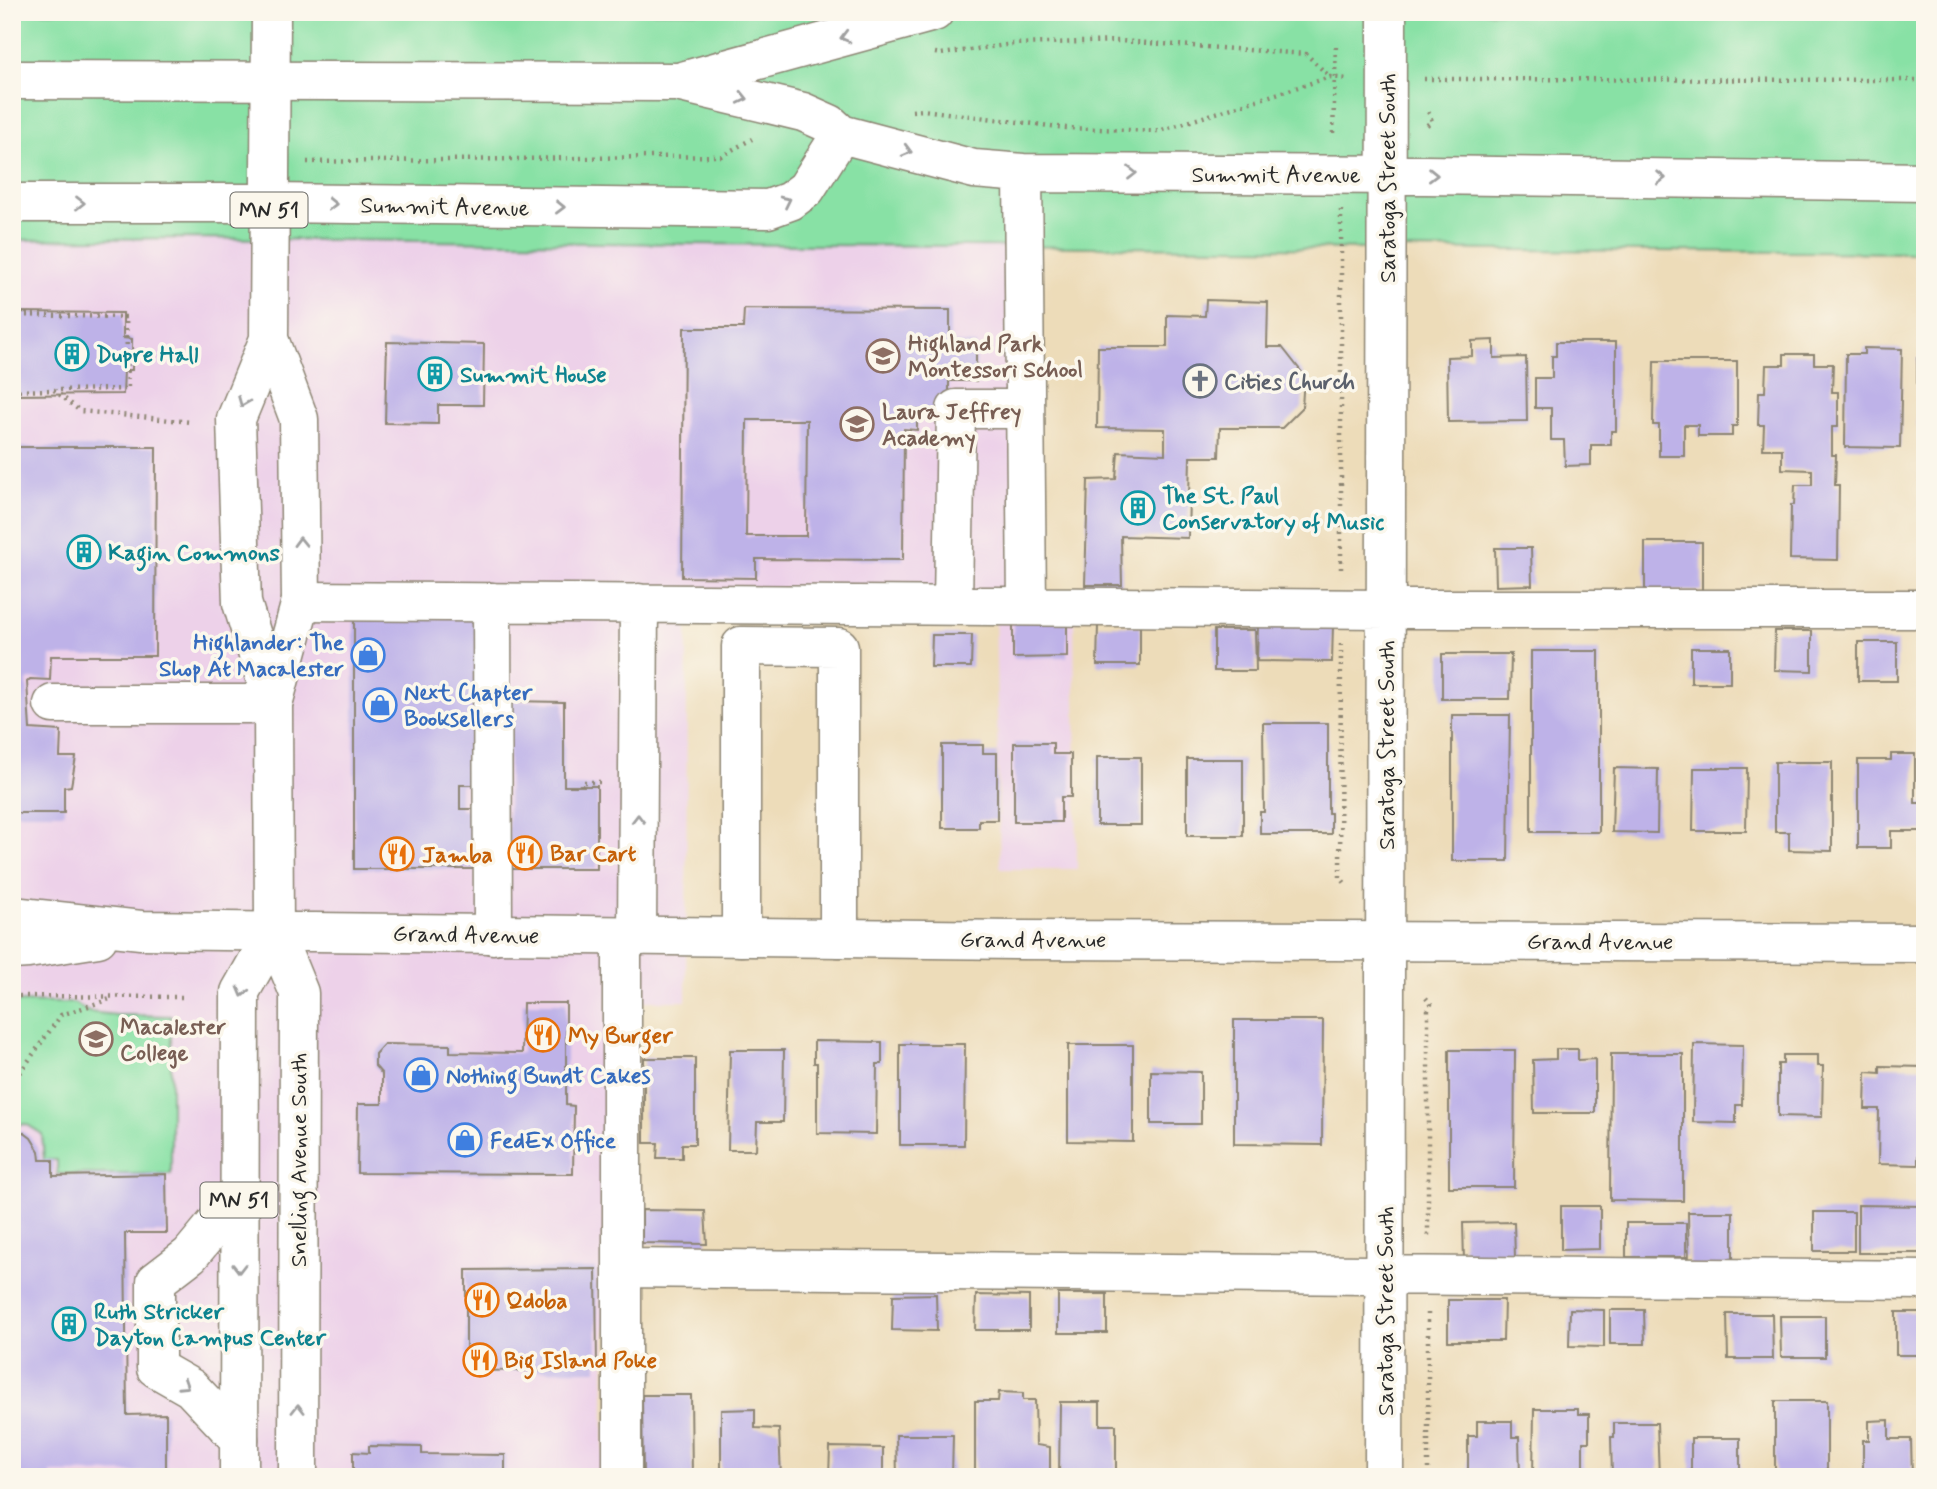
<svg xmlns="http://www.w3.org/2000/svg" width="1937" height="1489" viewBox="0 0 1937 1489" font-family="Mynerve,sans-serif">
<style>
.built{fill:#edd1e9}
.green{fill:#88e1a5;stroke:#5a8668;stroke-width:2}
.building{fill:#beb2e8;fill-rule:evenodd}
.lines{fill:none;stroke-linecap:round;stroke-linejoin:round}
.minor-casing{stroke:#8c8472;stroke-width:41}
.major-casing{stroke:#8c8472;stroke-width:41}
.path{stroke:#8c8472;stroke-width:4.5;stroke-dasharray:2 5;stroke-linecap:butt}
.minor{stroke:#fff;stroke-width:38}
.major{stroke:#fff;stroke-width:38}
.oneway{stroke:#a0a0a0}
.labels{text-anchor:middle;stroke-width:7;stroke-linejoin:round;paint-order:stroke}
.shield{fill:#fbf7ec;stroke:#696865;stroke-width:2}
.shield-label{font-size:21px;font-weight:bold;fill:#2b2b2b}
.street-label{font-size:23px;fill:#2b2b2b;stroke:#fbf7ec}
.education-label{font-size:23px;font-weight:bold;fill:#785e54;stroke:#fbf7ec;text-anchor:start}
.culture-label{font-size:23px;font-weight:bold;fill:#0d838f;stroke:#fbf7ec;text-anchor:start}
.worship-label{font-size:23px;font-weight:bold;fill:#5b616d;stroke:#fbf7ec;text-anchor:start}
.shop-label{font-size:23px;font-weight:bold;fill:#366cbe;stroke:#fbf7ec;text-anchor:start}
.food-label{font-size:23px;font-weight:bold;fill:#c56008;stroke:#fbf7ec;text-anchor:start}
</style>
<rect width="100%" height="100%" fill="#fbf7ec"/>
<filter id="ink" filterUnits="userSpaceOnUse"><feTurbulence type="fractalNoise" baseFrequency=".0143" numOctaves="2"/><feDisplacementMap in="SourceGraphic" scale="14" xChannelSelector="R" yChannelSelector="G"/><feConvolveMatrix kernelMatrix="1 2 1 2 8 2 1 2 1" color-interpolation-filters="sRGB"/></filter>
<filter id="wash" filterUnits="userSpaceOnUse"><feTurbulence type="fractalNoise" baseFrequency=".00686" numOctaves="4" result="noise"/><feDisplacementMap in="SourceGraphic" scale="28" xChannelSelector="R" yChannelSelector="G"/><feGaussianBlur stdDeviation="1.57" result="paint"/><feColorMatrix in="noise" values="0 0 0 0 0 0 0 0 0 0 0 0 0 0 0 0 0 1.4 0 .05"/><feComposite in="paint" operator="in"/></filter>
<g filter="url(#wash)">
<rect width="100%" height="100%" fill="#eddcb9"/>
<path class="built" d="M182,238L1028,247L1025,602L1074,621L1077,869H1000L995,602H687L686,1001H609L603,1477H12V240Z"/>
<path class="green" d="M12,12H1925V253L686,244L182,238L12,240Z
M12,1002L74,1003L89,1012L116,1015L171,1016V1174H57V1160H44L42,1134L26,1124L12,1125Z"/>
<g id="blocks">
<path class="building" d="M1206,300L1268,302L1267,347H1282L1304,375L1302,408L1282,428H1220L1219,457H1190L1188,538L1121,536L1122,585H1085L1088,480L1116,479L1118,452L1165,454V429L1097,428L1098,347H1167V315L1205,316Z
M744,309L950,310V343L976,344V381H949V411L917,410V430L904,429L903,560L756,559V578L682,577L684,328H743ZM747,420H807L806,536H746Z
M12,312L123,313V338L132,339V370H124L123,394L12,395Z
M1494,340V358L1526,357L1527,421L1448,422L1447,357L1472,356V341Z
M387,342L484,344L483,405H438V424L385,423Z
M1556,342H1616V431H1611V445H1591V465L1565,466L1564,440H1551V408H1535V378H1552V356H1556Z
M1864,348L1902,349L1900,448L1845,447L1846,354H1864Z
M1784,354H1814V364H1833L1832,392H1838V427H1832V455H1836L1835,485H1839L1838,560L1790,559L1791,505H1794L1795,485H1812V470L1782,469V449H1763L1764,425H1758L1759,392H1765L1766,365H1784Z
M1917,358H1925V426H1917Z
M1654,361H1737V426H1732V436H1698V425H1684V456H1659V425H1653Z
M12,447H156L155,656H51L50,680L30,679L27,682L30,729L61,731L60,757H76L71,786L64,787V813H12Z
M1645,542H1702V591H1645Z
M1495,548H1531L1532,585L1496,586Z
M478,618L479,785H460V809H487V869H354V619Z
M1013,619H1067V657L1013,658Z
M1098,625L1140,626V665H1097Z
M1258,625H1333L1332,662L1257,661Z
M1214,630H1255L1256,671H1214Z
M1775,631H1812V671L1774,670Z
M932,635H972L971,667H931Z
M1858,642H1897V681H1858Z
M1691,648H1730V683H1691Z
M1531,651H1599V832H1531Z
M1442,654H1511L1510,699H1442Z
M509,701L564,702V786H597V869H508Z
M1452,715H1510L1508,861H1452Z
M1263,723H1328V813H1331V834H1260V812H1264Z
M1014,743H1053V754H1071V797H1061V822H1014Z
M942,745H983V753H997V820H979V828H942Z
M1891,754H1915V803H1925V831H1891V848H1858V760H1891Z
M1097,757H1141V825H1097Z
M1187,759H1243V836H1187Z
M1775,762H1832V851L1789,850V832H1775Z
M1614,768L1658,769L1657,833L1612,832Z
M1694,768H1747L1746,831H1693Z
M523,1003H566V1105L574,1106L573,1174L357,1173L358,1104H382V1074L375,1066V1054L384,1044L450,1045V1052L522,1053Z
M1234,1020H1323L1322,1145L1234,1144Z
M814,1041L882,1042V1064H877L876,1134L817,1133V1063H814Z
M900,1044H965L964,1145H900Z
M1694,1044L1743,1045L1742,1105H1736V1123L1693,1122Z
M1068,1045H1133V1142L1068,1141Z
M1556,1049H1578V1060L1595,1059V1113H1534L1533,1060L1556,1059Z
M730,1050H784L783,1122H757L756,1150H728Z
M1449,1050H1515L1514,1187H1449Z
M1611,1054H1683V1201L1610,1200Z
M1783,1055H1818V1066H1823L1822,1117L1778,1116V1064H1783Z
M644,1058H695V1144H682V1158H657L658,1143H644Z
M1880,1066L1925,1067V1156H1918V1165L1878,1164L1879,1109H1865L1866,1072L1880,1073Z
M1151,1071L1201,1072V1124H1151Z
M12,1128L23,1132L31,1138L39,1151L40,1160H53V1176L166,1174L167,1233H125L127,1415L166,1414V1472L51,1473V1477H12Z
M1858,1205L1925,1206V1253H1858Z
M1561,1206H1600V1249L1561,1250Z
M642,1210L705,1211L707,1244L642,1243Z
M1688,1212H1733V1266H1689Z
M1814,1212H1854V1251H1814Z
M1514,1222L1515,1258L1464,1261L1463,1223Z
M1626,1223H1686V1257H1626Z
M596,1269L597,1370L466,1371V1270Z
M936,1294L937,1331L892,1330L893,1295Z
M1058,1294H1107V1333H1058Z
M976,1295L1029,1296V1330H975Z
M1448,1300H1504L1503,1341H1448Z
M1570,1309L1604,1310V1347L1569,1346Z
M1610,1310H1644L1645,1344H1610Z
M1896,1312H1925V1355H1896Z
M1727,1314H1772L1773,1359H1728Z
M1780,1316H1825V1357H1781Z
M999,1392L1023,1393V1400H1035L1036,1445L1050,1447V1477H975V1401H998Z
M642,1395H691L692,1477H643Z
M1775,1401H1827V1477H1775Z
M1060,1402H1100V1425H1116V1477H1059Z
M755,1409V1428L779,1429L781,1477H721V1410Z
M1534,1409H1578V1414H1589V1442H1583V1477H1533Z
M1889,1420V1439H1911L1912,1477H1863V1440H1869V1421Z
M1477,1421H1512V1437H1519L1520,1477H1468V1436H1477Z
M1614,1423H1657L1659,1477H1612L1611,1437H1614Z
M896,1435H953L952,1477H897Z
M1691,1438H1740V1477H1691Z
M369,1446L422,1447V1454L505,1455V1477H353V1452L369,1453Z
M830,1447L883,1448V1477H829Z"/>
</g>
</g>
<g filter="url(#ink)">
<use href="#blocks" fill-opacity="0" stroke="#8c8472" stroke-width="2"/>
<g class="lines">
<defs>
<path id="minor" d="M12,80L677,82L803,112L830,124L841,134L974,169L1023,173L1425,175L1925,182
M682,81L934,12
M1023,173L1027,606
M12,203H269L768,209L790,201L806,189L841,134
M301,601L1386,609H1925
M492,602L493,935
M953,605L956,409H1025
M53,704H273
M637,937L639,603
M741,937V646L839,647V938
M622,1268L1925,1280
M239,1439L191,1388L156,1368V1281L190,1255L239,1196
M622,1477V937
M1384,1477L1387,12"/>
<path id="major" d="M271,12L269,339L299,419L301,601L273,704L274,932L299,993L298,1477
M269,339L236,419L242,603L273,704
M12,916L141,930L1015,940L1925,943
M12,950L28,949L98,938
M239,1477L240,992L274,932"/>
</defs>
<use href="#minor" class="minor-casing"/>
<use href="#major" class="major-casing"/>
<path class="path" d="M742,12L766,18
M935,53L941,54L1013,44L1120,41L1306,54L1329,76
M1424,79L1925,80
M912,111L923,110L1066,128L1159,131L1330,77L1349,79
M1427,125L1432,121L1427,109
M1333,133L1336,43
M307,162L721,156L752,139
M1341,210V573
M12,315L126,317L128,389L54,390
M12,391L54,390L80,411L191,422
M1341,644L1340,877L1345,883
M581,786V782H602
M12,996L186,997
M1426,998L1431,1004L1428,1010V1238
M12,1084L61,1015L113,998
M1428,1313V1477"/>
<use href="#minor" class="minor"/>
<use href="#major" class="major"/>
</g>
<defs><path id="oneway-chevron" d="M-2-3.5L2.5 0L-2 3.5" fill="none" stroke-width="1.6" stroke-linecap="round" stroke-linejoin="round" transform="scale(1.75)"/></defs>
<g class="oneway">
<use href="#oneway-chevron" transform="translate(845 37) rotate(165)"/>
<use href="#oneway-chevron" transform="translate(743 98) rotate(13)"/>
<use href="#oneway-chevron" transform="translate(907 151) rotate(15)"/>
<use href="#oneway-chevron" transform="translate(1132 173)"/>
<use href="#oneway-chevron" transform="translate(1433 175) rotate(1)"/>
<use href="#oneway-chevron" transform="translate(1661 178) rotate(1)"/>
<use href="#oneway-chevron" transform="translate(786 201) rotate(-26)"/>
<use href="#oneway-chevron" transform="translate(80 203)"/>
<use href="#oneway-chevron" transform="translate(332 204) rotate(1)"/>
<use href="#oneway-chevron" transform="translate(560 207) rotate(1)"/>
<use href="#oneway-chevron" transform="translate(243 402) rotate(112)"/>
<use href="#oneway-chevron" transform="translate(300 542) rotate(-91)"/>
<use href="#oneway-chevron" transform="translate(638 819) rotate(-90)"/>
<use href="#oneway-chevron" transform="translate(243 992) rotate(105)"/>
<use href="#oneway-chevron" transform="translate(239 1268) rotate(90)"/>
<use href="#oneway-chevron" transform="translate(184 1385) rotate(33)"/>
<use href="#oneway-chevron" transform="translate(298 1409) rotate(-90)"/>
</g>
</g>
<defs>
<symbol id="building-ring" viewBox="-11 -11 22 22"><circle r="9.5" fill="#fbf7ec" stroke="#0f9aa8" stroke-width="1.5"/><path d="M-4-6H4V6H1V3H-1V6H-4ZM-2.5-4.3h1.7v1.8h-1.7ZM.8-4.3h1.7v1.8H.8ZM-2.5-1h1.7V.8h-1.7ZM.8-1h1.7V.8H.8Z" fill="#0f9aa8"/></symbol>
<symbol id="school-ring" viewBox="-11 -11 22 22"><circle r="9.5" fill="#fbf7ec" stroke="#8d6e63" stroke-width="1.5"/><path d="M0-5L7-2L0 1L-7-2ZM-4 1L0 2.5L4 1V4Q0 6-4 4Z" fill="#8d6e63"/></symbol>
<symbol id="church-ring" viewBox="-11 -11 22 22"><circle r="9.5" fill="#fbf7ec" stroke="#6b7280" stroke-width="1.5"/><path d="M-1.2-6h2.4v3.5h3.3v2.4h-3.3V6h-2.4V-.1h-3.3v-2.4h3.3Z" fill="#6b7280"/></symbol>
<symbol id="shop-ring" viewBox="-11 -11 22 22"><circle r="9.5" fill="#fbf7ec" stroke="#3f7fe0" stroke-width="1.5"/><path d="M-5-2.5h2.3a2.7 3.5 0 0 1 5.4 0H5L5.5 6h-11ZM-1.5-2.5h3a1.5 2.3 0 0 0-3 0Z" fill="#3f7fe0"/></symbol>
<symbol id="restaurant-ring" viewBox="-11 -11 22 22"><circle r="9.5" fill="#fbf7ec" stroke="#e8710a" stroke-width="1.5"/><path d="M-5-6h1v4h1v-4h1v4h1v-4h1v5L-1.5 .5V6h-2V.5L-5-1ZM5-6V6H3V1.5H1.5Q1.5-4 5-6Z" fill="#e8710a"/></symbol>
<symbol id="university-ring" viewBox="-11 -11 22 22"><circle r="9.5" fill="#fbf7ec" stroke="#8d6e63" stroke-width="1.5"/><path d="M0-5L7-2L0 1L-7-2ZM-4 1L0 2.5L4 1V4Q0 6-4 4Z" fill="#8d6e63"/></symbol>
</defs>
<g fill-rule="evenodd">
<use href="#building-ring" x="53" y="335" width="38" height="38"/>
<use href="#school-ring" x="864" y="337" width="38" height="38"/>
<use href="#building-ring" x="416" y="355" width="38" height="38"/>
<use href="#church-ring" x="1181" y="362" width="38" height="38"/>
<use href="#school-ring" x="838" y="405" width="38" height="38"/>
<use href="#building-ring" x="1119" y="489" width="38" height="38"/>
<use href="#building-ring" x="65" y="533" width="38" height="38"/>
<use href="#shop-ring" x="349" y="636" width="38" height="38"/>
<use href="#shop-ring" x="361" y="686" width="38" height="38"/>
<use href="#restaurant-ring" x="506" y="834" width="38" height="38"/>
<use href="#restaurant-ring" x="378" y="835" width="38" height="38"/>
<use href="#restaurant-ring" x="524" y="1016" width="38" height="38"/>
<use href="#university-ring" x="77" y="1020" width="38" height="38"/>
<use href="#shop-ring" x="402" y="1056" width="38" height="38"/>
<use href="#shop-ring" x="446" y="1121" width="38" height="38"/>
<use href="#restaurant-ring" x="463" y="1281" width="38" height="38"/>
<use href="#building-ring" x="50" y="1305" width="38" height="38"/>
<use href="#restaurant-ring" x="461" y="1341" width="38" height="38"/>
</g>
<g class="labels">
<g class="shield">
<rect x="230.5" y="192.5" width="77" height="35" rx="5"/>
<rect x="200.5" y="1182.5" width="77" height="35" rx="5"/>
</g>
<g class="shield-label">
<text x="269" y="217">MN 51</text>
<text x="239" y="1207">MN 51</text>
</g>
<g class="street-label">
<text x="1276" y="182">Summit Avenue</text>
<text transform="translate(1387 178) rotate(-90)" y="8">Saratoga Street South</text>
<text transform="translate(445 206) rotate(1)" y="8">Summit Avenue</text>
<text transform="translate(1386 745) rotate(-90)" y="8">Saratoga Street South</text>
<text transform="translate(466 934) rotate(1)" y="8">Grand Avenue</text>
<text x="1033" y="947">Grand Avenue</text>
<text x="1600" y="949">Grand Avenue</text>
<text transform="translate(298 1160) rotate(-90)" y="8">Snelling Avenue South</text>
<text transform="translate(1385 1311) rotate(-90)" y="8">Saratoga Street South</text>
</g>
<g class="education-label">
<text x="908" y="351">Highland Park<tspan x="908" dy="26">Montessori School</tspan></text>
<text x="882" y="419">Laura Jeffrey<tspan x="882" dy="26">Academy</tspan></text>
<text x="120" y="1034">Macalester<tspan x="120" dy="26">College</tspan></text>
</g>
<g class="culture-label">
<text x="96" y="362">Dupre Hall</text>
<text x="460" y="382">Summit House</text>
<text x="1162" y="503">The St. Paul<tspan x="1162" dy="26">Conservatory of Music</tspan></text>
<text x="108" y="560">Kagin Commons</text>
<text x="94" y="1319">Ruth Stricker<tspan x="94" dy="26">Dayton Campus Center</tspan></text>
</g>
<g class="worship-label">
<text x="1224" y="389">Cities Church</text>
</g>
<g class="shop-label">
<text x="344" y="650" text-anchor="end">Highlander: The<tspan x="344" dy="26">Shop At Macalester</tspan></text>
<text x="404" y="700">Next Chapter<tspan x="404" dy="26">Booksellers</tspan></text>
<text x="446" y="1083">Nothing Bundt Cakes</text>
<text x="490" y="1148">FedEx Office</text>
</g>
<g class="food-label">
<text x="550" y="861">Bar Cart</text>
<text x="422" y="862">Jamba</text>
<text x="568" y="1043">My Burger</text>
<text x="506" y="1308">Qdoba</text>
<text x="504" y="1368">Big Island Poke</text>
</g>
</g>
<rect width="1937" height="1489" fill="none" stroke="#fbf7ec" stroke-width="42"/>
</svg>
